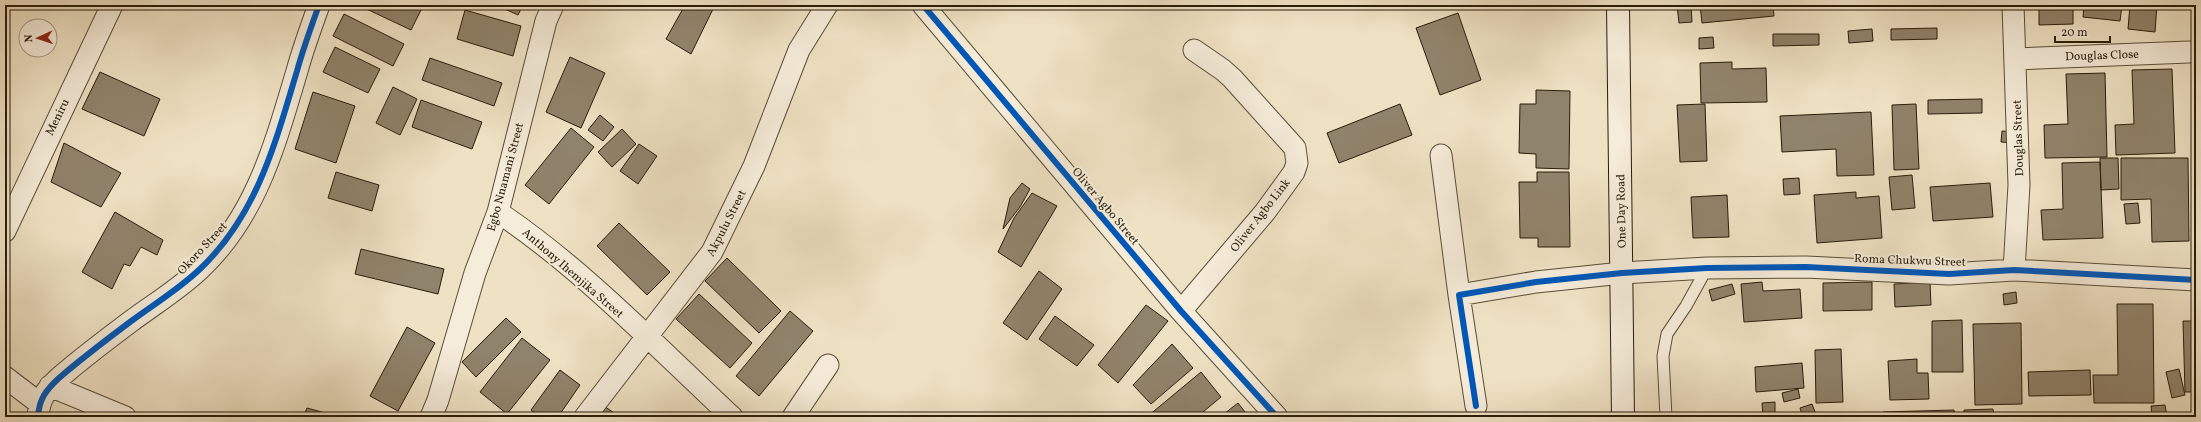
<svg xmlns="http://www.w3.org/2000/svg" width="2201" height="422" viewBox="0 0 2201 422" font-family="Vollkorn,serif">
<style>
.building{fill:#90836b;stroke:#291d0a}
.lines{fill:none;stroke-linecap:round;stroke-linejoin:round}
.lane-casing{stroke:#5a4e38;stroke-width:13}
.street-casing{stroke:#5a4e38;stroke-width:23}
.secondary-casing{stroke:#291d0a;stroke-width:24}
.lane{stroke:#f5ecd9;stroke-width:11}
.street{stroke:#f5ecd9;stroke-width:21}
.secondary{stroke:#f5ecd9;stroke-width:22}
.cycleway-casing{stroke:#f5ecd9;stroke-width:8}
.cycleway{stroke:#0057b8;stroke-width:6}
.labels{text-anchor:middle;stroke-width:4;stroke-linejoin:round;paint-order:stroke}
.street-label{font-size:12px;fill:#291d0a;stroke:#f5ecd9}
</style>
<rect width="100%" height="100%" fill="#efe2c4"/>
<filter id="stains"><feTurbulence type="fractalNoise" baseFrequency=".005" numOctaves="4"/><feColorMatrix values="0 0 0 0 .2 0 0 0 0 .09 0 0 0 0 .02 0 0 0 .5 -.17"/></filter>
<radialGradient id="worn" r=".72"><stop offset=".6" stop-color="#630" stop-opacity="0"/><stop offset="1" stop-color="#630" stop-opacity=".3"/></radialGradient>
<path class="building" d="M358,5H415L422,8L411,30Z
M496,5H523L518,15Z
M685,5H715L691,54L666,39Z
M1677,5H1691L1692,22L1679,23Z
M1700,5H1773L1774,16L1702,23Z
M2039,5H2073V24L2039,25Z
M2084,5H2122L2120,21L2083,17Z
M2130,5H2157L2155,32L2128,29Z
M465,10L521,26L513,56L457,39Z
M1458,13L1481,80L1440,95L1416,28Z
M344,14L404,44L393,66L333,36Z
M1937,28V39L1891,40V29Z
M1872,29L1873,41L1849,43L1848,31Z
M1773,34H1819V45L1773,46Z
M1713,37L1714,48L1699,49V38Z
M335,47L380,69L368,93L323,72Z
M570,57L605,73L581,128L546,112Z
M430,58L502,83L494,106L422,80Z
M1732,62V69L1766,68L1767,102L1701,103L1700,63Z
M2172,69L2175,153L2116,155L2115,125L2134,124L2132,70Z
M100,72L160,99L144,136L82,109Z
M2105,73L2107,157L2045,158L2044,125L2068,124L2066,74Z
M393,87L417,99L400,135L376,123Z
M1536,90L1570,91L1569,169L1536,168V154L1519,153L1520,104H1536Z
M313,92L355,106L336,163L295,149Z
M1982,99V113L1928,114V100Z
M421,100L482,122L472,149L412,127Z
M1400,104L1412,135L1339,163L1327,133Z
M1705,104L1707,161L1680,162L1677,105Z
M1916,104L1919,169L1894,170L1892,105Z
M1871,112L1874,175L1837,176L1836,149L1782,152L1780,116Z
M600,115L614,127L603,141L588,130Z
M571,128L594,147L549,204L525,185Z
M622,129L636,144L612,167L598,152Z
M2002,131L2015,132L2014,143L2001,142Z
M64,143L121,173L101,207L51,182Z
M639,144L657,156L638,184L620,171Z
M2100,158H2118L2119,189L2101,190Z
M2121,158H2188L2189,241L2152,242L2151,199L2121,200Z
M2100,162L2103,238L2043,240L2041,210L2063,209L2062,163Z
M336,172L379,185L372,211L328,198Z
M1537,172H1569L1570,247H1538V238H1520L1519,182H1537Z
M1912,175L1915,208L1892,210L1889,177Z
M1799,178L1800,194L1784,195L1783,179Z
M1022,183L1030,189L1020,207L1003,229L1010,198Z
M1990,183L1993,217L1933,221L1930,187Z
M1856,192V198L1879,196L1882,238L1817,243L1814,195Z
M1032,193L1057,206L1021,267L998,252L1014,218Z
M1727,195L1729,237L1693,238L1691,197Z
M2138,203L2140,223L2126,224L2124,204Z
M115,212L163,240L157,255L141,247L130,266L124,264L112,289L82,272Z
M619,223L670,272L647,295L597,246Z
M361,249L444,269L438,294L355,274Z
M727,258L781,311L759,333L705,281Z
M1039,271L1062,289L1027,340L1003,323Z
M1762,282L1763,291L1800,289L1802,318L1744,322L1741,284Z
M1872,282V310L1823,311V283Z
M1930,282L1931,305L1895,307L1894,284Z
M1732,284L1735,294L1712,301L1709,290Z
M2016,292L2017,303L2004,305L2003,294Z
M699,294L752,343L730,368L676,319Z
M2117,304H2153L2154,403H2094L2093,375H2118Z
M1146,305L1168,321L1118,383L1098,365Z
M790,311L813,331L759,396L736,376Z
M1055,316L1094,345L1077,366L1039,339Z
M506,318L521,332L476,377L462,362Z
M1962,320L1963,372H1932V321Z
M2183,321H2196V392H2185Z
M2021,323L2022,404L1975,405L1973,324Z
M407,327L435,343L398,411L370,396Z
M522,338L550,360L507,414L480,392Z
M1172,344L1193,368L1151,404L1133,385Z
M1841,349L1843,402L1816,403L1815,350Z
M1917,359V373H1928L1929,399L1890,400L1888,361Z
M1802,363L1804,388L1756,392L1755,367Z
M2179,369L2185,395L2172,398L2166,372Z
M560,370L580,385L558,417H540L531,410Z
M2090,370L2091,395L2029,396L2028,372Z
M1201,372L1221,397L1197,417L1148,416Z
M1798,389L1800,398L1784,402L1782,393Z
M1775,402V417H1763L1762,403Z
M1238,403L1249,417H1220Z
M1812,404L1817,417H1796L1802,415L1800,408Z
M2165,405L2167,417H2152L2151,406Z
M604,406L620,417H596Z
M307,408L340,417H303Z
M1993,409L1994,417H1964V410Z
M1954,410L1955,417H1883V412Z
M2108,413V417H2044V415Z"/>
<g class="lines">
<defs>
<path id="lane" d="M1666,417L1663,356L1667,334L1686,306L1707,268"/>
<path id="street" d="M923,5L1181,311L1277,417
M2013,5L2019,185L2014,270
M2016,59L2189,52
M1441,155L1459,295
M498,212C584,270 656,346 732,417
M5,231L112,5
M1181,311L1265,212L1294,172L1297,163L1295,148L1232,78L1223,70L1194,50
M5,377L39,403
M50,386L125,417
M1476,406L1459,295L1536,282L1622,273L1707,268L1806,267L1949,274L2014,270L2196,280
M38,417C39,399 46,390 59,378C82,358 106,340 130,322C154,304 178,290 200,269C257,215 275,144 297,71C303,49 311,27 319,5
M431,417L438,400L475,273L498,212L546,21L553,5
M585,417L712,252L754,166L799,50L827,5
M793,417L828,365"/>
<path id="secondary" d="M1618,5L1623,417"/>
</defs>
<use href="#lane" class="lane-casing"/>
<use href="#street" class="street-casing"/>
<use href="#secondary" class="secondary-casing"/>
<use href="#lane" class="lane"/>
<use href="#street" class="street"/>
<use href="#secondary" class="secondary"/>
<defs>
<path id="cycleway" d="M923,5L1181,311L1277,417
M1476,406L1459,295L1536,282L1622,273L1707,268L1806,267L1949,274L2014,270L2196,280
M38,417C39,399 46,390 59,378C82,358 106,340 130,322C154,304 178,290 200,269C257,215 275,144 297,71C303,49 311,27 319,5"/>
</defs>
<use href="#cycleway" class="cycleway-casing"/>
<use href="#cycleway" class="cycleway"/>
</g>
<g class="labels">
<g class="street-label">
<text transform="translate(2102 55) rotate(-2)" y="4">Douglas Close</text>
<text transform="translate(57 117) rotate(-64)" y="4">Meniru</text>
<text transform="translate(2018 138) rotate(-92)" y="4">Douglas Street</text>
<text transform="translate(505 177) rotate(-75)" y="4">Egbo Nnamani Street</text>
<text transform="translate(1106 206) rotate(50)" y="4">Oliver Agbo Street</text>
<text transform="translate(1621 211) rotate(-91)" y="4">One Day Road</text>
<text transform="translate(1260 215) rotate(-52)" y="4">Oliver Agbo Link</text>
<text transform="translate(726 223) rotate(-63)" y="4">Akpulu Street</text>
<text transform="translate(202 248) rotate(-47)" y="4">Okoro Street</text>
<text transform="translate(1910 260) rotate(2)" y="4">Roma Chukwu Street</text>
<text transform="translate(573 273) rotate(41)" y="4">Anthony Ihemjika Street</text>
</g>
</g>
<rect width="2201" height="422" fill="none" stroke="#efe2c4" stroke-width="20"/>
<rect x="6" y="6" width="2189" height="410" fill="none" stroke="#291d0a" stroke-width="2"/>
<rect x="10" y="10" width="2181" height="402" fill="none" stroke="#291d0a"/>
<g transform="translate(38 38) rotate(267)"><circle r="19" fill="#f5ecd9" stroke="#a39986"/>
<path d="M0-3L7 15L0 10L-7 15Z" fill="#8f2418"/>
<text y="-6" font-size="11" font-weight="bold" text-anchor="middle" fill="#291d0a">N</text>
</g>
<path d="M2055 36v6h55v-6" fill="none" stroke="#291d0a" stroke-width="2"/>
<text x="2061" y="36" font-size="12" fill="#291d0a" stroke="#f5ecd9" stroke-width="3" paint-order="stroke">20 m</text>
<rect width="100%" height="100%" filter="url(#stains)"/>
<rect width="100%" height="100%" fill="url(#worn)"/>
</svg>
